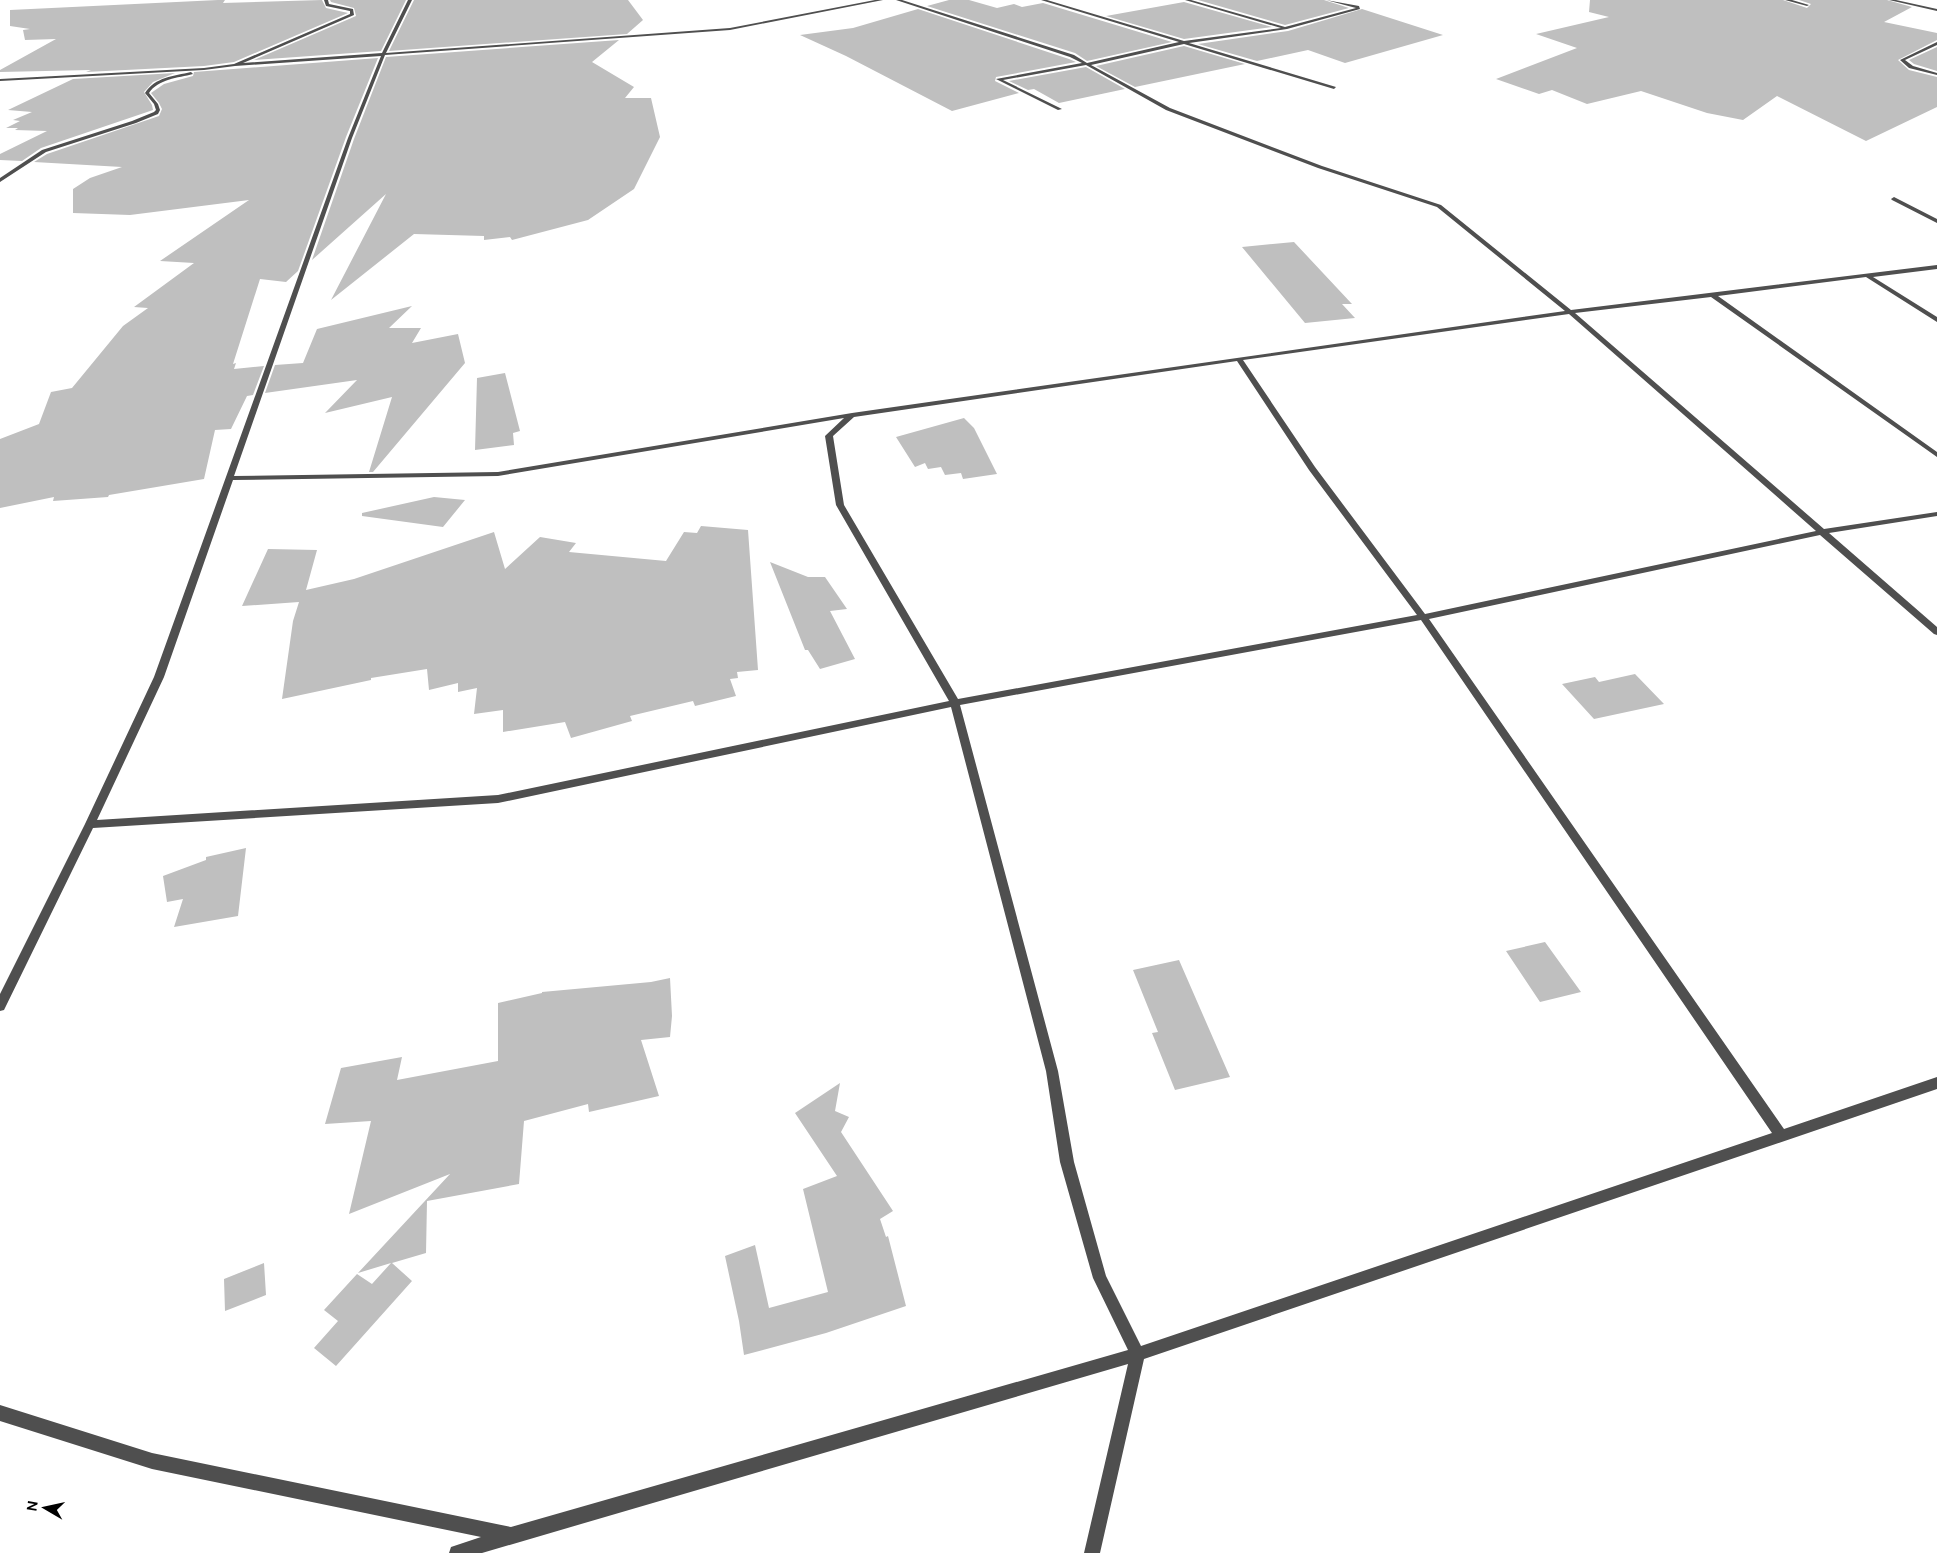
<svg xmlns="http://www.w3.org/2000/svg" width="1937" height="1553" viewBox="0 0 1937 1553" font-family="'DM Sans',sans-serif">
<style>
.building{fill:#bfbfbf}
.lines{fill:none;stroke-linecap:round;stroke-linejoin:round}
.street{fill:#4f4f4f;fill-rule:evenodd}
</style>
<rect width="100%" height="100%" fill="#fff"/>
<path class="building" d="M218,0H225L223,3L322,0L326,8L348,13L234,62L204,66L86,72L91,70L0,72V70L56,39L25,40L23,30L30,29L10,26V10Z
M330,0H406L381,51L254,60L356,16L354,8L331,2Z
M414,0H628L643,20L627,34L389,51Z
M949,0H969L997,8L1014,4L1022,7L1043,3L1172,42L1087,61L1075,53L927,6Z
M1198,0H1324L1349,8L1285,25Z
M1590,0H1783L1807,8L1811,4L1799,0H1887L1912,7L1884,22L1937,33V40L1898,60L1909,70L1937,77V107L1866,141L1777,96L1743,120L1707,113L1641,91L1587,104L1552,90L1539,94L1496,79L1577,48L1536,34L1609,17L1589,12Z
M1184,2L1272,27L1184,39L1106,16Z
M918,9L1069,59L1076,62L996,77L995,81L1019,93L952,111L846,56L800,35L853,28Z
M1362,9L1443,35L1345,63L1308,50L1257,61L1198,44L1288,31Z
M619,40L592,62L634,87L625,98H651L660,137L634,189L588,220L512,240L510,237L484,240V236L414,234L331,300L386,194L312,260L354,139L386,57Z
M1184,46L1245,64L1135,87L1096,66Z
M1937,47V71L1914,64L1909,60Z
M378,58L346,137L298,271L286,282L260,279L233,364L236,363L234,369L264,366L253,395L247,396L231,429L215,430L204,479L109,495L108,497L53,501L54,497L0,508V439L39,424L51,392L72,388L123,326L148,308L134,307L194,263L160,261L249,200L130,215L73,213V189L90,178L122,167L34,162L47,154L159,116L162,109L159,103L151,93L164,84L193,76L194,72Z
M1086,67L1125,89L1059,103L1034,89L1028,90L1009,81Z
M175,73L153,82L144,92L152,105L153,110L41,148L22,161L0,160V154L47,131L15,130L18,128H6L20,121L13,120L32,112L8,110L73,79Z
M1294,242L1352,304H1342L1355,318L1305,323L1242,247Z
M412,306L389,328H421L412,343L458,334L465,363L373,472H369L392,397L325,413L357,380L265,393L275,365L303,363L317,329Z
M505,373L520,431L513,433L514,445L475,450L477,378Z
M964,418L974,428L997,474L963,479L961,473L945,475L941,467L928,469L925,463L915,467L896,437Z
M434,497L465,500L443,527L362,516V513Z
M701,526L748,530L758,670L737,672L738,678L730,679L736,696L695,706L693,701L630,716L632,721L571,738L565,722L503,732V710L474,714L477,688L458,692V683L429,690L427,669L371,678V680L282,699L293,621L299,602L242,606L268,549L317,550L306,590L354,579L494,532L505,569L540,537L576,543L569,552L666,561L684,532L697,533Z
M770,562L808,577H825L847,609L830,611L855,659L820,669L808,650H805Z
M1635,674L1664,704L1594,719L1562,684L1595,677L1599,682Z
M246,848L238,916L174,927L183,899L167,902L163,876L206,860V857Z
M1545,942L1581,992L1540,1002L1506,951Z
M1179,960L1230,1077L1175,1090L1152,1033L1158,1032L1133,970Z
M670,978L672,1016L670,1037L641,1040L659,1096L589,1112L588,1104L524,1121L519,1184L427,1201L426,1253L392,1263L412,1281L336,1366L314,1348L338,1321L324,1310L357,1274L372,1284L391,1263L358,1273L450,1174L349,1214L371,1121L325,1124L341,1068L402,1057L397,1080L498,1061V1003L542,993V992L651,982Z
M840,1083L835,1111L849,1117L841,1132L893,1211L880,1219L886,1237L888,1236L906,1306L826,1333L744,1355L739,1321L725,1256L755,1245L769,1308L828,1292L803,1189L837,1176L795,1113Z
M264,1263L266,1295L225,1311L224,1279Z"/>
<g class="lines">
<path class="street" d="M324,0H328L329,4L353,9L354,15L243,63L382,53L408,0H412L386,53L730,28L875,0H883L730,30L385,55L352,138L234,476L498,472L852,413L1565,311L1437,207L1318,168L1166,110L1086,65L1003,80L1062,109L1058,110L996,79L1082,63L1070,57L896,0H902L1074,55L1087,63L1179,42L1041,0H1047L1184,41L1281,28L1185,0H1191L1285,27L1356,8L1326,0L1359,6L1360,9L1287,29L1189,43L1336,87L1334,89L1184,44L1091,65L1170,108L1322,166L1441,205L1571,310L1937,265V269L1873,277L1937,317V322L1866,277L1718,296L1937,452V457L1711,297L1575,313L1824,529L1937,512V516L1829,533L1937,627V635L1934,634L1820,535L1429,619L1784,1129L1937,1077V1089L1144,1359L1100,1553H1084L1128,1364L482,1553H449L451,1547L481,1537L152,1469L0,1421V1405L152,1453L511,1527L1128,1350L1093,1278L1060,1162L1046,1071L951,707L498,803L93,828L4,1010L0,1011V994L85,824L154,677L348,138L381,56L235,66L204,70L0,81V79L204,68L234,64L350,14V11L326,6ZM1569,314L1816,531L1425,614L1315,467L1243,360ZM1237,361L1309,470L1417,615L958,699L844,505L833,436L854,417ZM844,418L825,436L836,505L949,701L498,795L97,820L164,677L233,480L498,476ZM1421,620L1772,1133L1141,1346L1106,1276L1074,1162L1058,1071L960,705Z
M1785,0H1792L1809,5L1807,6Z
M1889,0H1896L1937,9V11Z
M1937,42V45L1905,60L1913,66L1937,73V75L1909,68L1900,60Z
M191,72L193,74C178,78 158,79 149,93L158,104L160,110L158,114L136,123L46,152L0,182V178L42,150L132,121L154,112L156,110L154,104L145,93C155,77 174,76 191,72Z
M1894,197L1937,219V223L1892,200L1891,199Z"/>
</g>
<g transform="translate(45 1508) rotate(279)" stroke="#ffffff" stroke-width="4" paint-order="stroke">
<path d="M0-4L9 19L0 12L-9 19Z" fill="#000000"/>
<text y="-8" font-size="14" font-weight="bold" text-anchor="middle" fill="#000000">N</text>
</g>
</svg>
